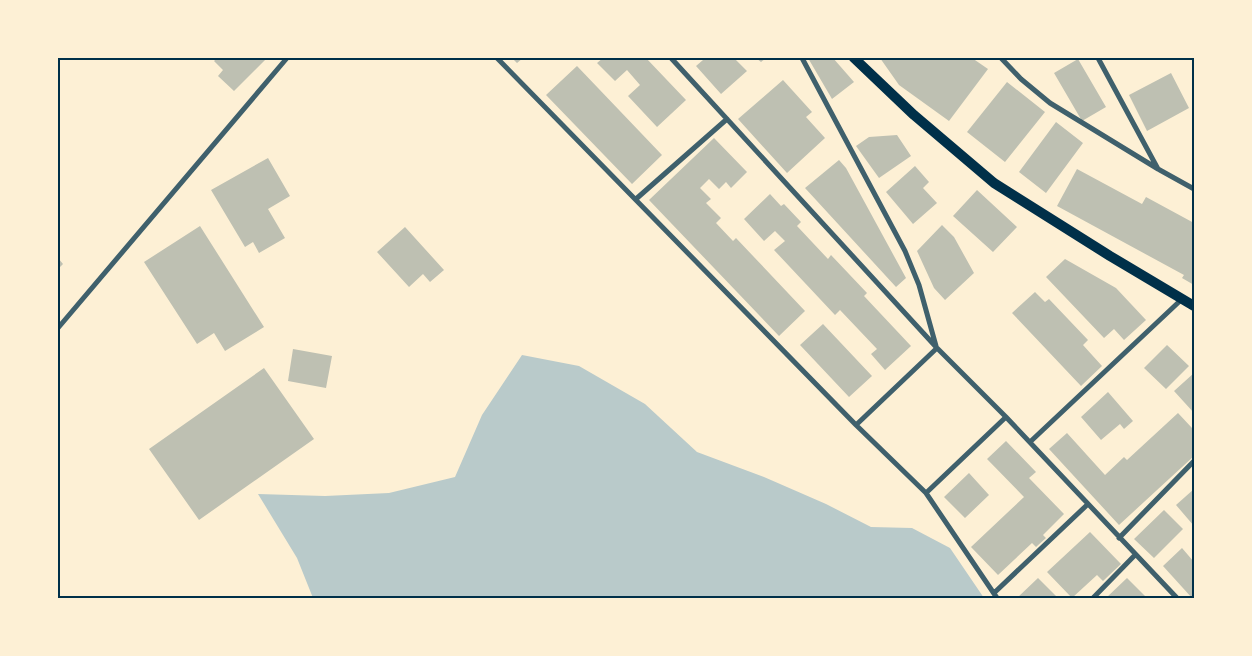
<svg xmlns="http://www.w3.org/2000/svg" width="1252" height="656" viewBox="0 0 1252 656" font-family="Overpass,sans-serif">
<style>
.green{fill:#b9caca}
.building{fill:#bec0b2}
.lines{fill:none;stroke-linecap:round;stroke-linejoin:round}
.minor{stroke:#3f606c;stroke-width:5}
.secondary{stroke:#003049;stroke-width:10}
.neatline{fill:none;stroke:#003049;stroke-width:2}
</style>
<rect width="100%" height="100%" fill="#fdf0d5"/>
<path class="green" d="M522,355L579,366L645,404L697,452L764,477L826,504L871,527L912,528L950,548L984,598H313L297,558L258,494L325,496L389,493L455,477L482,415Z"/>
<path class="building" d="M217,58H267L234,91L218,76L223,70L214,61Z
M512,58H523L517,63Z
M603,58H646L686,100L657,127L628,96L640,85L627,70L615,81L597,63Z
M701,58H734L747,71L721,94L696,66L703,60Z
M756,58H766L761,62Z
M808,58H833L854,82L832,99Z
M880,58H972L988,69L949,121L899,85Z
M1078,59L1106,107L1082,121L1054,73Z
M577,66L662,155L632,184L546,95Z
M1171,73L1189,108L1147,131L1129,95Z
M783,80L812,112L806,117L825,138L787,173L738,119Z
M1007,82L1045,112L1005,162L967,132Z
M1056,122L1083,143L1046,193L1019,172Z
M897,135L911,156L879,178L856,146L869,137Z
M714,138L747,172L731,188L726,182L719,189L709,179L700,188L711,199L706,203L721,218L716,223L733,241L736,238L805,311L779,336L649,200Z
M268,158L290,196L268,209L285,238L259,253L253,242L245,247L211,190Z
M839,160L846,168L906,278L896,287L805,188Z
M915,166L929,182L923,188L937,203L913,224L886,192Z
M1077,169L1142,204L1146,197L1194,223V285L1182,278L1184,275L1057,206Z
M977,190L1017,227L993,252L953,216Z
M770,194L781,206L784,204L801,222L797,226L828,259L831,255L867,293L864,296L911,346L885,370L871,354L877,349L840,310L835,315L774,250L785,241L775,231L764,241L744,219Z
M942,225L954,237L974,273L945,300L934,288L917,251Z
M200,226L264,327L225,351L214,333L197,344L144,262Z
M405,227L444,270L430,282L423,274L409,287L377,252Z
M58,258L63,264L58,269Z
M1065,259L1116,288L1146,320L1124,340L1114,329L1104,338L1046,277Z
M1035,292L1045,302L1049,299L1088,340L1083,345L1102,366L1081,386L1012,313Z
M823,324L872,376L849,397L800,345Z
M1167,345L1189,366L1166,389L1144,368Z
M293,349L332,356L326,388L288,381Z
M264,368L314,439L199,520L149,449Z
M1194,373V413L1174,391Z
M1108,392L1133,421L1124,429L1120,424L1101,440L1081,417Z
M1178,413L1192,428L1194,425V450L1192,452L1194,456L1119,525L1049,449L1067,433L1105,475L1124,457L1127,460Z
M1006,441L1036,472L1029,478L1064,514L1043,535L1046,538L1036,547L1032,543L998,575L971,547L1024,497L987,459Z
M969,473L989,495L965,518L944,497Z
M1194,489V526L1176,505Z
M1164,510L1183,529L1154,558L1134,539Z
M1090,532L1121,564L1103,581L1097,575L1072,598L1047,572Z
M1182,548L1194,562V598H1192L1163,566Z
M1038,578L1058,598H1017Z
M1127,578L1147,598H1106Z"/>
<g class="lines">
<path class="minor" d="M497,58L856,425
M671,58L937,348L1006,417L1177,598
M802,58L905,251L919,285L936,346
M1001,58L1021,79L1050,103L1158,169L1194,189
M1098,58L1158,169
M636,199L727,119
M58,328L287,58
M937,348L856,425L926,493L1006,417
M1030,442L1182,299
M926,493L997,598
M1119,538L1194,461
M994,593L1088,504
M1093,598L1135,555"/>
<path class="secondary" d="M854,58L914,115L994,183L1110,256L1194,306"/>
</g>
<rect width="1252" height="656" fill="none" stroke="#fdf0d5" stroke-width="118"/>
<rect x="59" y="59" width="1134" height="538" class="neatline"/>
</svg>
